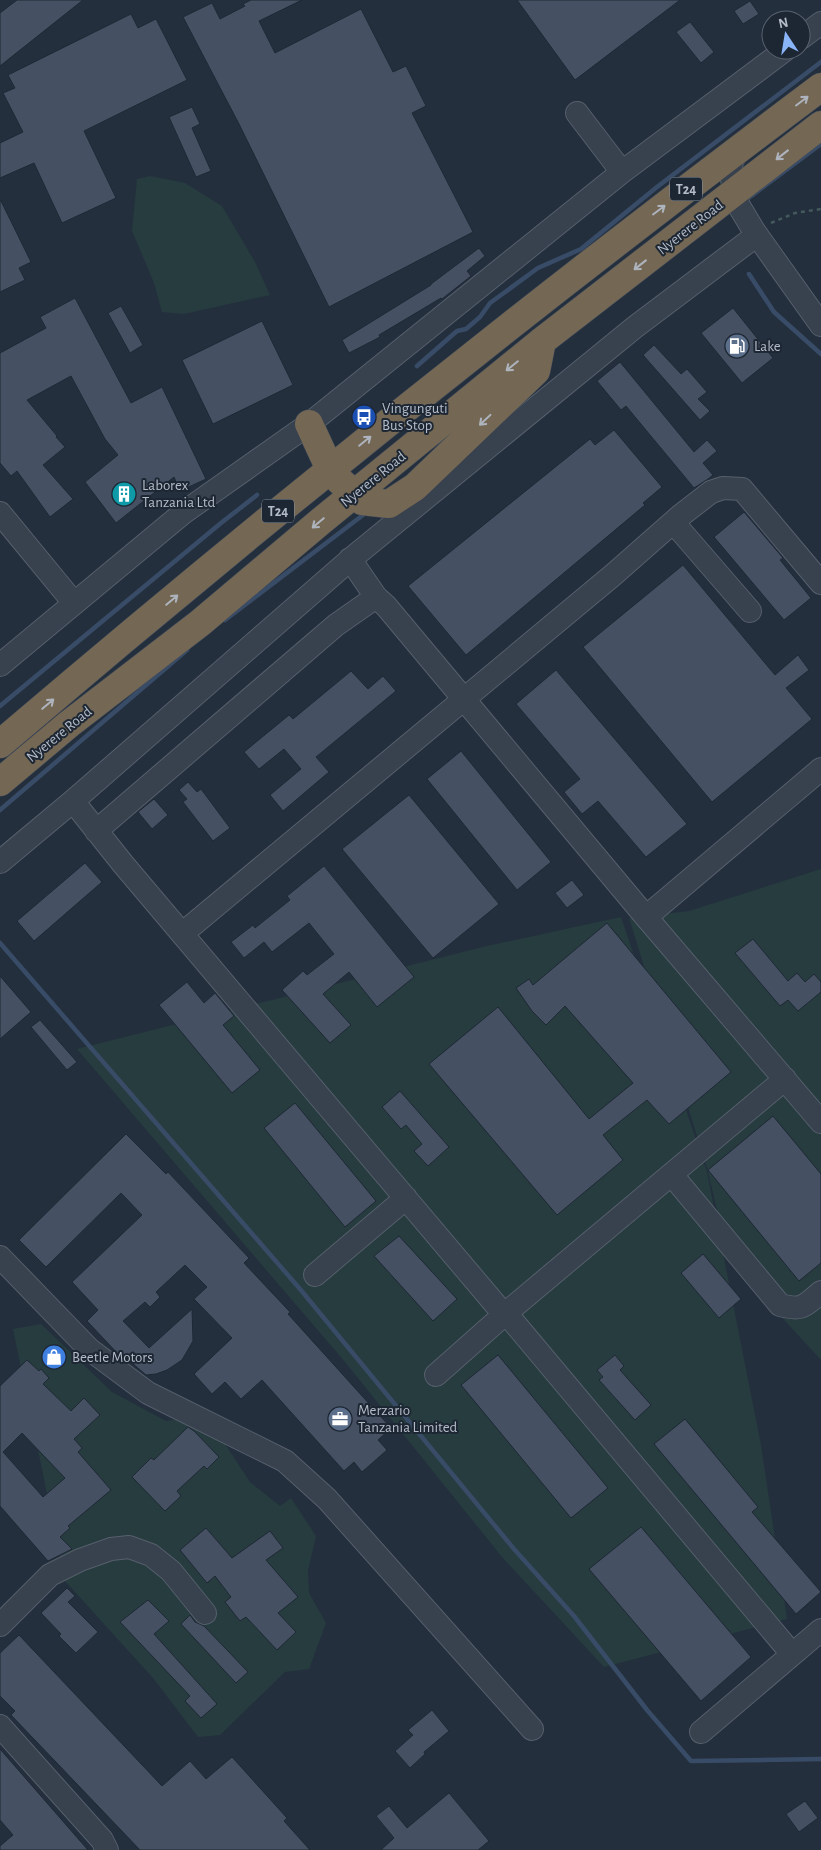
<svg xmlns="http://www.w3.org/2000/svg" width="821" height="1850" viewBox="0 0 821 1850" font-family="'Alegreya Sans',sans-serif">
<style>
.green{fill:#263c3f}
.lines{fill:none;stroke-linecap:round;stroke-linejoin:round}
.stream{stroke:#394c67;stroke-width:4.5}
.building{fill:#455162;stroke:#1f2835;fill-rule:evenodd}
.minor-casing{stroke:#565f6c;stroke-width:24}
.highway-casing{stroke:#434c59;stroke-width:29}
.path{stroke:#44595c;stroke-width:2.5;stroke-dasharray:4 4;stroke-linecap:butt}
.minor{stroke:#38414e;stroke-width:22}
.highway{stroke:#746855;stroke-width:28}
.oneway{stroke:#aeb4bd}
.labels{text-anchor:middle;stroke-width:4;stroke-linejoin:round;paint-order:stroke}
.shield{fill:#1d2633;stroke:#878f9c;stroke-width:1}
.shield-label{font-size:14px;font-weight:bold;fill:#b4bcc9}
.street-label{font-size:15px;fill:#b4bcc9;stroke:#1d2633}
.poi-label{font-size:15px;fill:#b4bcc9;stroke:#1d2633;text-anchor:start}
</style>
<rect width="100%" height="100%" fill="#242f3e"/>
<path class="green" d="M150,176L185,183L222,206L255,262L270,295L184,314L162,312L154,283L132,231L137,179Z
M821,869V1360L729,1260L707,1168L629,918L689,911Z
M621,917L707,1172L761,1445L787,1619L604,1667L502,1557L345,1362L77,1049L487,946Z
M41,1324L112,1392L166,1421L194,1416L223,1441L250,1482L280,1506L291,1498L316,1536L308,1571L309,1593L326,1623L309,1669L285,1672L220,1735L198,1737L153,1678L65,1581L13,1329Z"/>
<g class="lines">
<path class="stream" d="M750,197L821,144
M749,274L774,312L821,354
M417,366L457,331L466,329L480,317L490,303L538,268L581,249L657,187L821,62
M225,620L363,515
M0,706L221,523L257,495
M0,810L187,650
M0,943L300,1289L514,1549L574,1616L647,1710L691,1761L821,1759"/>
</g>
<path class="building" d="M17,0H83L0,66V13Z
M251,0H302L259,21L275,53L361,9L393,72L406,66L426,106L412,113L473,232L329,307L239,124L183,17L212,3L220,19L245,6L243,4Z
M517,0H680L575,80Z
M750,1L759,14L743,24L734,11Z
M131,14L138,28L156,19L187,80L84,131L116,198L62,223L34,163L0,178V143L23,132L3,93L15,88L8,75Z
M690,22L714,52L701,63L676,32Z
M192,107L200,124L192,128L211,171L196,177L169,117Z
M0,199L31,262L19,268L25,280L0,292Z
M479,248L485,256L467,271L471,276L442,299L441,298L379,335L380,337L349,353L342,340L431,285V284Z
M75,298L131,403L162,387L206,479L180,491L174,477L116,523L85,482L118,455L105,439L71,376L27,400L57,436L56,437L65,447L43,465L73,499L50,517L17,471L11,476L0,463V353L46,328L40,317Z
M121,306L143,345L130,353L108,313Z
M733,308L773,358L742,383L701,333Z
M262,321L293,385L213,424L182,360Z
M654,345L681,374L687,369L707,392L698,399L710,411L700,420L643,355Z
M620,362L694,452L707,440L717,451L703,463L713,475L708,479L694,488L626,406L621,410L597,381Z
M614,430L662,487L643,503L645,505L466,655L408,586L590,439L595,445Z
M744,512L783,558L780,560L811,598L784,620L714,537Z
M683,565L775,675L798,655L809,670L786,688L812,719L712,802L583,647Z
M556,670L687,824L646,857L598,801L582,814L564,792L580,779L516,704Z
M351,671L368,689L383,676L396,691L316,757L329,772L283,811L270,795L301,769L284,749L259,769L244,752L289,715L293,719Z
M461,751L551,862L517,890L427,779Z
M188,782L197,792L201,789L230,828L213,841L183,802L187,799L179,790Z
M409,795L499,904L433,958L342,849Z
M154,799L168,815L152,829L138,812Z
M85,863L102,882L34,941L17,921Z
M324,866L414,977L377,1007L349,972L323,994L351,1025L330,1043L282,990L303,971L307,975L334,954L309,923L272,952L264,942L244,958L231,942L253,925L255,928L290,900L287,896Z
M572,880L584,895L567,908L555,893Z
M607,923L731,1072L669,1124L647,1100L603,1135L623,1160L557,1215L429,1064L498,1007L589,1119L633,1083L565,1006L546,1025L532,1011L516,988L529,979L533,985Z
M753,939L788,981L797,973L805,982L814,974L821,982V992L798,1011L788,1000L780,1006L735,953Z
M0,976L31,1012L0,1039Z
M187,982L204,1003L215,993L234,1016L223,1025L260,1070L232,1093L159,1005Z
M40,1020L77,1062L67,1070L31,1027Z
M400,1091L449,1147L428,1166L414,1151L422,1144L406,1125L401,1129L382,1107Z
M295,1103L376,1201L345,1227L264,1128Z
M773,1116L821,1174V1263L799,1281L708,1170Z
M126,1134L166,1174L168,1172L249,1258L244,1263L290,1312L288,1314L391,1428L378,1440L387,1450L362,1472L354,1462L344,1471L262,1380L241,1399L225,1382L212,1394L194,1374L232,1338L194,1299L207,1287L185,1265L156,1292L160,1297L150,1307L145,1302L123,1321L149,1348L192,1309L193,1341L182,1360L167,1370L156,1374L146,1375L124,1356L123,1358L120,1356L87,1321L98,1310L72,1282L142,1215L121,1193L46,1267L19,1240Z
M399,1236L457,1299L433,1321L374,1256Z
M703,1254L741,1299L719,1318L681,1273Z
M498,1355L608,1488L571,1518L461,1385Z
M615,1355L624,1366L620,1370L651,1405L635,1420L599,1380L603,1377L597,1370Z
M27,1360L39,1371L41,1369L49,1378L43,1384L71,1411L84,1398L100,1415L74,1439L82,1448L78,1452L111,1490L68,1526L70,1528L60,1537L72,1549L48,1561L0,1506V1386ZM22,1433L65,1478L43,1497L3,1452Z
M685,1419L758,1507L752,1512L821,1592L796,1614L654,1444Z
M188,1427L194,1431L219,1457L207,1469L204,1466L177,1491L181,1496L165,1511L132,1477L151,1458L154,1460Z
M641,1527L751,1657L701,1701L589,1569Z
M206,1528L232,1558L270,1531L283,1548L266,1560L298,1597L278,1613L296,1632L277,1650L246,1617L240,1621L225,1602L231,1597L215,1576L207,1583L180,1550Z
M67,1588L75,1596L68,1602L98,1632L76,1653L59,1636L61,1634L41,1613Z
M148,1600L169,1621L154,1634L217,1704L201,1718L185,1701L190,1696L120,1622Z
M190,1615L195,1622L204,1626L248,1672L236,1683L181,1624Z
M19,1635L162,1786L190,1761L206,1779L232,1757L287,1818L284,1821L310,1850H140L11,1715L15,1711L0,1696V1653Z
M432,1710L449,1731L424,1752L425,1754L410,1768L395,1751L413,1735L408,1730Z
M0,1749L88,1850H0V1846L13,1835L0,1820Z
M449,1793L489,1841L478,1850H381L394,1838L376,1816L389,1806L407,1828Z
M805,1801L818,1818L799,1832L786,1814Z"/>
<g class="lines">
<defs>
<path id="minor" d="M801,38L821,23
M577,113L622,172
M739,148L732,161L730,172L739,206L754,231L821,325
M0,513L74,603
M673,522L750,611
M350,559L376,597L386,606L646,917L821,1122
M0,665L183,513L309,424L622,172L785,50
M73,801L123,864L501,1311L506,1313L792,1654
M96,831L336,625L376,597
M0,862L73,801L352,558L635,327L757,235
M646,917L821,769
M183,933L613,575L680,516L711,492L723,488L742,489L821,583
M672,1175L780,1305C803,1311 804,1306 821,1292
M0,1257L89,1349L148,1393L285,1461L327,1499L532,1729
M315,1275L406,1198
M436,1375L506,1313L785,1079
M0,1625L50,1575L80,1560L111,1549L129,1547L151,1555L171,1571L205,1613
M0,1726L102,1840L107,1850
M701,1732L821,1630"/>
<path id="highway" d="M309,424L327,463L340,481L362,501L389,504L415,487L536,371L542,341
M0,744C267,516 541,297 821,87
M0,782L69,724L200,623L321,521L542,341L821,125"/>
</defs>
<use href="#minor" class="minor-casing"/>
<use href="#highway" class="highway-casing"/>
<path class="path" d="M771,223L795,213L821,209"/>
<use href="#minor" class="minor"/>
<use href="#highway" class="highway"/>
</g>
<defs><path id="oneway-shaft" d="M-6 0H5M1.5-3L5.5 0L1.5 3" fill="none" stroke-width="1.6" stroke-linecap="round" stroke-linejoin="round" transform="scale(1.25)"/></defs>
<g class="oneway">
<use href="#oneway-shaft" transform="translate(802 101) rotate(-37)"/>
<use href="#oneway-shaft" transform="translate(782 155) rotate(142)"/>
<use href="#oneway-shaft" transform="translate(659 210) rotate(-37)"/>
<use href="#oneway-shaft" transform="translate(640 265) rotate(142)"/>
<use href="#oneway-shaft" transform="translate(512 366) rotate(141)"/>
<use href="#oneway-shaft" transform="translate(485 420) rotate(137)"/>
<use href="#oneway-shaft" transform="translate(365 441) rotate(-39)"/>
<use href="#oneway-shaft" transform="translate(318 523) rotate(140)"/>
<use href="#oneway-shaft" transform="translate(172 600) rotate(-40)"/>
<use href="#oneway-shaft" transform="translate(48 704) rotate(-40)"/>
</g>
<defs>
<symbol id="fuel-disc" viewBox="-11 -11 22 22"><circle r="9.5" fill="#5c6f8a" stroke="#1d2633"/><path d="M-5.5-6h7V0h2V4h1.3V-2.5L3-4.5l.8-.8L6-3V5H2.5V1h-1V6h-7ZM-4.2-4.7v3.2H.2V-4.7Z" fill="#fff"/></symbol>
<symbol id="bus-disc" viewBox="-11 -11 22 22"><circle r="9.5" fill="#1a4fb4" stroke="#1d2633"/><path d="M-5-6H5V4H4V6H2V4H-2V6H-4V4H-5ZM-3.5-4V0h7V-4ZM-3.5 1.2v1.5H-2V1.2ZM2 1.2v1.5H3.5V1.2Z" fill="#fff"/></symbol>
<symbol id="building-disc" viewBox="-11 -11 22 22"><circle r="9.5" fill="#0f9aa8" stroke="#1d2633"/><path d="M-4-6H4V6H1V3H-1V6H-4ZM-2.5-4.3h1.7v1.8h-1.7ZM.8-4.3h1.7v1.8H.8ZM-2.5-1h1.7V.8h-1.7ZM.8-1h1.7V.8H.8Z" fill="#fff"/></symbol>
<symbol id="shop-disc" viewBox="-11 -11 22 22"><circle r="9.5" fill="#3f7fe0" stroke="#1d2633"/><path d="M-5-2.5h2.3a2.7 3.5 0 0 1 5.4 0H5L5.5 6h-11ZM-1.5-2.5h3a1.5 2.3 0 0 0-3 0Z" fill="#fff"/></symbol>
<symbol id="office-disc" viewBox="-11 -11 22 22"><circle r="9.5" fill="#5c6f8a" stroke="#1d2633"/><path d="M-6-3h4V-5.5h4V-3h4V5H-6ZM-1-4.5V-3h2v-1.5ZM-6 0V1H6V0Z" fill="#fff"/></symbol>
</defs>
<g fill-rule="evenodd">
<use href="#fuel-disc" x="723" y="332" width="28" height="28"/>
<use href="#bus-disc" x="350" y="403" width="28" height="28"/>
<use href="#building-disc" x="110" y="480" width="28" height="28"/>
<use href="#shop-disc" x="40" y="1343" width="28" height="28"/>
<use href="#office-disc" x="326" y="1405" width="28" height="28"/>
</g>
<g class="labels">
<g class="shield">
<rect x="670" y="177.5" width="32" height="23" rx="4"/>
<rect x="262" y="499.5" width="32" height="23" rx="4"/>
</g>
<g class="shield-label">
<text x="686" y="194">T24</text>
<text x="278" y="516">T24</text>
</g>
<g class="street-label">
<text transform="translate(690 227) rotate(-38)" y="5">Nyerere Road</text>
<text transform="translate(373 479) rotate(-39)" y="5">Nyerere Road</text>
<text transform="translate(59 734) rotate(-39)" y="5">Nyerere Road</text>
</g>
<g class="poi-label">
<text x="754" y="351">Lake</text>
<text x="382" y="413">Vingunguti<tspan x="382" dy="17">Bus Stop</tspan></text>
<text x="142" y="490">Laborex<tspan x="142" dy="17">Tanzania Ltd</tspan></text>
<text x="72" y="1362">Beetle Motors</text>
<text x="358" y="1415">Merzario<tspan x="358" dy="17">Tanzania Limited</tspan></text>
</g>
</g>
<g transform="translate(786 35) rotate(348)"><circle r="24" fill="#1d2633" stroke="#59626f"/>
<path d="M0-4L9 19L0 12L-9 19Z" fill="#8ab4f8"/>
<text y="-8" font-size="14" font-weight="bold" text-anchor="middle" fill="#b4bcc9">N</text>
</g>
</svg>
